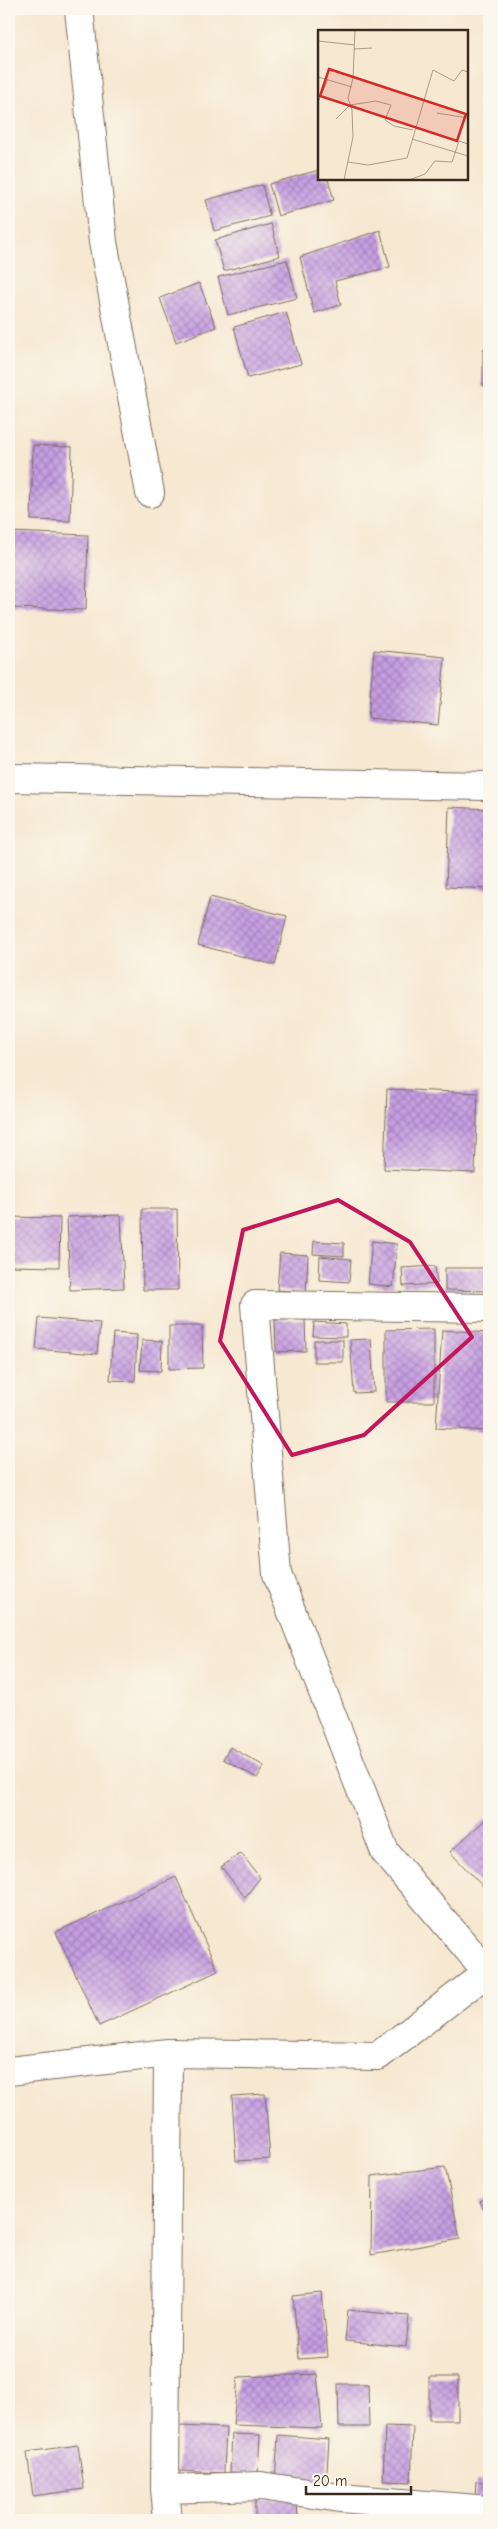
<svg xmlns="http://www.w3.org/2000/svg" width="498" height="2529" viewBox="0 0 498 2529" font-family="'Comic Neue',sans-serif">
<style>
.building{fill:url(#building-cross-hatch)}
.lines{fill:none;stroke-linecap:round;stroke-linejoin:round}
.minor-casing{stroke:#7c6c5d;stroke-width:30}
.minor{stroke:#fff;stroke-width:28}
.marked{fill:none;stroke:#c2185b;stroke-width:4;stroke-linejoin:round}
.inset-road{fill:none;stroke:#ab9c89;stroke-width:1}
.view{fill:#d62828;fill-opacity:0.15;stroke:#d62828;stroke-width:2.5}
.inset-edge{fill:none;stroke:#3b2a1e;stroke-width:2.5}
</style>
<defs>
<pattern id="building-cross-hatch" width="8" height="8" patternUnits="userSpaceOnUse" patternTransform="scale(1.25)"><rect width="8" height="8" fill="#c69ee3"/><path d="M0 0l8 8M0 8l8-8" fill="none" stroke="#a281b7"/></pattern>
</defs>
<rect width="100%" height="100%" fill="#fbf7ec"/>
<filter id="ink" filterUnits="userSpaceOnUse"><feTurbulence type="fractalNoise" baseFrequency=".02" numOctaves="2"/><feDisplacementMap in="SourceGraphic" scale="10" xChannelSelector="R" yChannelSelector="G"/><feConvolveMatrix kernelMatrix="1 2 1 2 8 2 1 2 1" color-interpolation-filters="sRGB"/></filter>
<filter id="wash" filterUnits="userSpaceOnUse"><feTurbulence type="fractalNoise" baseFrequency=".0096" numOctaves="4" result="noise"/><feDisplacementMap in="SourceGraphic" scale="20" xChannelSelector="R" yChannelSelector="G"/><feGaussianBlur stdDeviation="1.12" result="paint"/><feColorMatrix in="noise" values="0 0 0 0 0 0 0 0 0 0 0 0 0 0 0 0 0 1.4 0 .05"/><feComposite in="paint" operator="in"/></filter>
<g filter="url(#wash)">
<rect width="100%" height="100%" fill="#f6e8d1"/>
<g id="blocks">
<path class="building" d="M319,170V179H328L334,200L278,216L269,184Z
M262,185L270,216L214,231L206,200Z
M271,224L280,256L224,271L215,240Z
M380,230L390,267L335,281L341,305L314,313L300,257Z
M287,260L297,298L228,315L218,277Z
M199,283L216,327L176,342L160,298Z
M286,312L301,364L248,378L234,327Z
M483,349H489V386H483Z
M33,445L72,447L70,521L31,520Z
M9,532L88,535L86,610L9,608Z
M374,650L445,657L438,725L368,718Z
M449,807L489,809V889L446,887Z
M210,897L287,916L275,965L198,945Z
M387,1089L478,1093L475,1173L384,1169Z
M142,1209H177L178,1290H143Z
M121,1215L124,1288L70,1290L67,1217Z
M9,1217L60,1218L59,1267L9,1266Z
M314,1241L344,1243V1256L313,1254Z
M372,1241L397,1244L393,1287L368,1284Z
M280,1253L308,1255L306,1292L277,1290Z
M320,1256L351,1259L349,1282L319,1280Z
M435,1266L437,1284L403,1286L402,1268Z
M445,1268H489V1291L445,1290Z
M39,1318L100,1323L97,1354L36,1349Z
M305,1319L306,1351L276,1352L275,1320Z
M314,1322L346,1324V1337L313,1336Z
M169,1326H202L203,1368L169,1369Z
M434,1329V1402H386V1330Z
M442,1330L489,1333V1431L436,1428Z
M113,1333L137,1335L135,1381L110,1380Z
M371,1339L374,1392L354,1393L350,1340Z
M142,1340L162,1341L161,1371L140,1370Z
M314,1340H343V1362H314Z
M230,1747L264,1766L257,1778L223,1759Z
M489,1816V1893L450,1852Z
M241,1853L260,1878L245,1897L221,1867Z
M176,1877L218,1971L99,2026L56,1932Z
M265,2094L270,2159L236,2161L232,2096Z
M445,2167L460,2239L371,2255L372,2176Z
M489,2197V2223L480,2201Z
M322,2293L328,2357L299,2359L293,2296Z
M348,2310L409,2316L406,2347L345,2341Z
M317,2374L322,2428L233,2425L238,2377Z
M429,2377H458V2420H429Z
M338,2384H368L369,2427H339Z
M179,2426L226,2428L224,2473L178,2471Z
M385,2426L413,2427L411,2482L383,2481Z
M232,2434L260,2435L258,2473L230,2472Z
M278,2435L329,2439L326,2486L275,2483Z
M78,2445L84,2489L33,2496L27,2452Z
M476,2481L489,2483V2498L475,2497Z
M255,2499H297L298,2520H255Z"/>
</g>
</g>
<g filter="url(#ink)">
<use href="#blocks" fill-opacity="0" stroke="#7c6c5d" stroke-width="1"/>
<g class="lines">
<defs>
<path id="minor" d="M79,9L103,242L150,493
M9,778L489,786
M489,1308L255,1305L277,1574L385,1852L489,1974
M168,2053L165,2489L168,2520
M9,2071L168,2053L378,2056L489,1971
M165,2489L261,2486L340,2498L489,2510"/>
</defs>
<use href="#minor" class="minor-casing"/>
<use href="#minor" class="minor"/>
</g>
</g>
<path class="marked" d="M338,1200L410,1242L472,1337L364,1435L292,1455L220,1341L243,1230Z"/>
<g transform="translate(318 30)">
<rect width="150" height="150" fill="#f6e8d1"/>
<path class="inset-road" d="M0,11L37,15M36,19L54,18M0,47L34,57M0,72L10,49M119,83L150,88M18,89L32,75L58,71L73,75L67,90L76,96L95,100M94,109L150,126M30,132L50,135L89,128L115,40L136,51L144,40L150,42M26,150L35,107L34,80L30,68L35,48L37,0M91,150L107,144L117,131L134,132L141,111L150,114"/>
<path class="view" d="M11,39L148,84L139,111L2,66Z"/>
<rect width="150" height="150" class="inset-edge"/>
</g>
<rect width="498" height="2529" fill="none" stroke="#fbf7ec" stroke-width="30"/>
<path d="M306 2486v8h105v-8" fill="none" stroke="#3b2a1e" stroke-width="2.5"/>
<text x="313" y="2486" font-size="15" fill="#3b2a1e" stroke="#fbf7ec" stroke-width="4" paint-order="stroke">20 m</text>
</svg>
